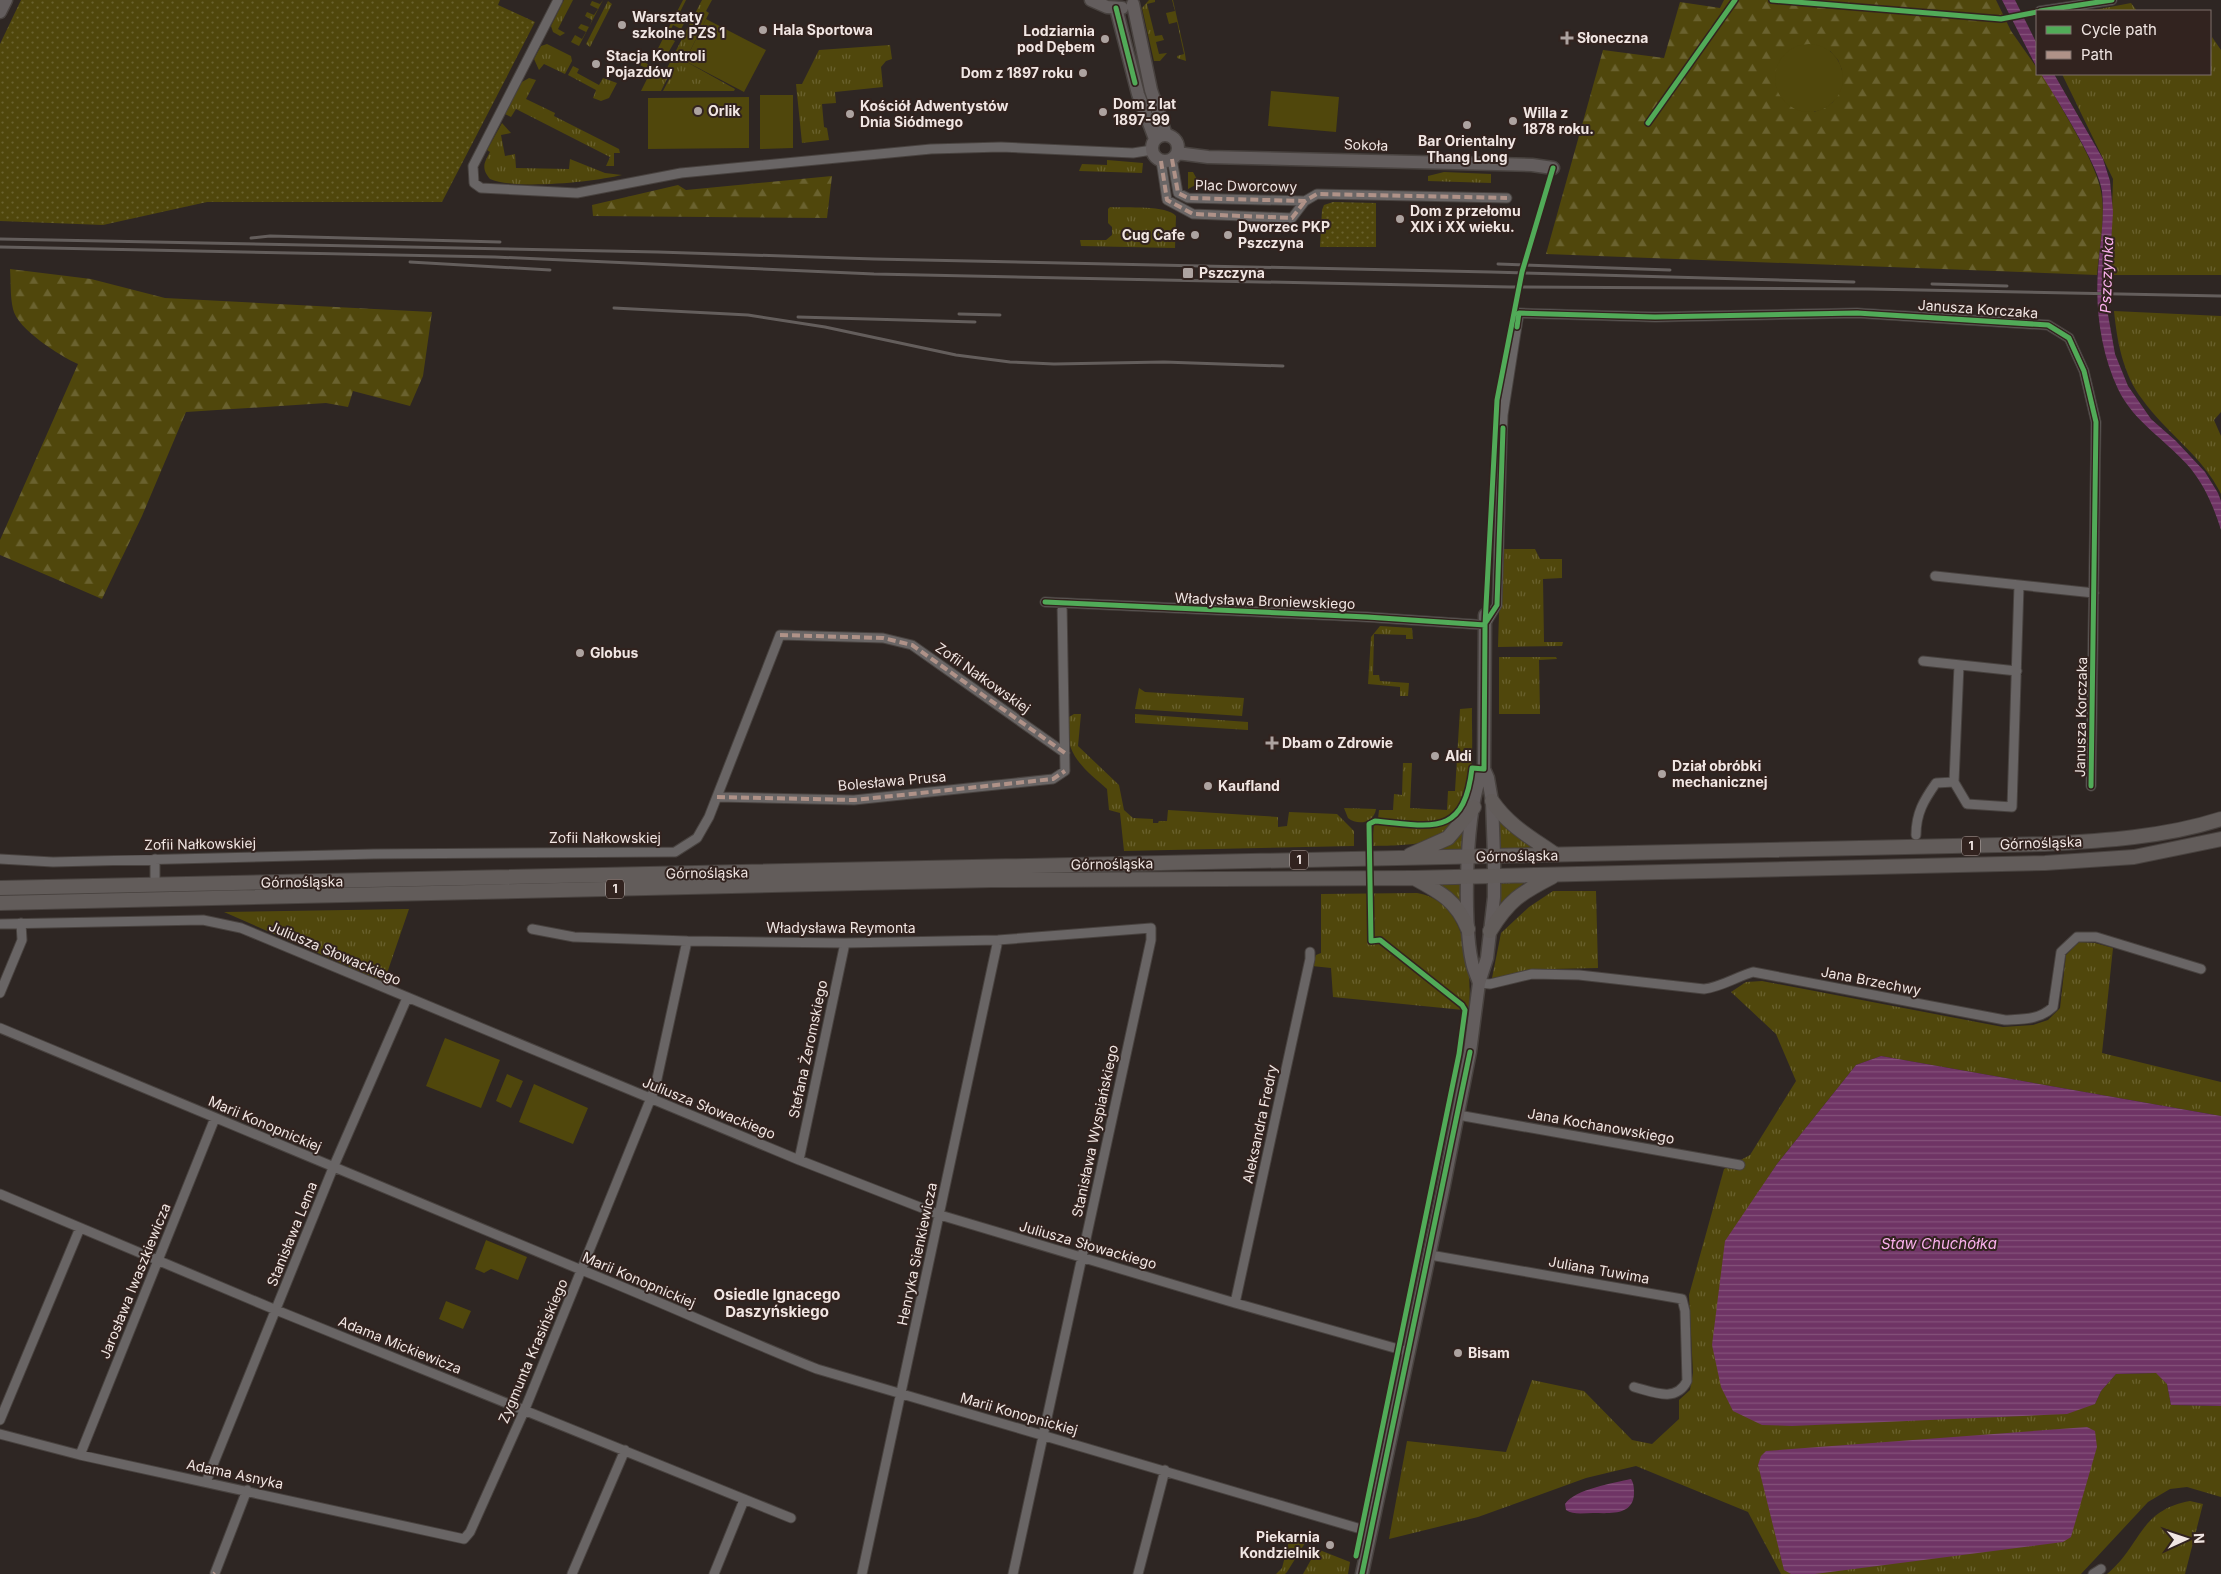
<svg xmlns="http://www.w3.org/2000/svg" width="2221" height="1574" viewBox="0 0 2221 1574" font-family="Inter,sans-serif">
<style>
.grass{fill:url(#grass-tufts)}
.forest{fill:url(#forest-firs);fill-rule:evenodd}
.park{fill:#50470c}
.garden{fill:url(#garden-dots)}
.water{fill:url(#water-rules)}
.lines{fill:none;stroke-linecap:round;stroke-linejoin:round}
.street-casing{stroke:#48423f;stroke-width:11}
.secondary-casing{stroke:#48423f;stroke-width:15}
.primary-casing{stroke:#48423f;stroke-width:16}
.street{stroke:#696565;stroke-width:9}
.secondary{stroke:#635d5d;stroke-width:12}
.primary{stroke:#625c5a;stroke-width:14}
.rail{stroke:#645e5c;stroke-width:3}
.quiet{stroke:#af9288;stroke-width:4;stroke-dasharray:8 4;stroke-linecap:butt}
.cycleway-casing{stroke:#32231f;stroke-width:8}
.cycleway{stroke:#51ab58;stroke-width:5}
.poi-dot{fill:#ada3a0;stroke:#32231f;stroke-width:2}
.labels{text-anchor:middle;stroke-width:4;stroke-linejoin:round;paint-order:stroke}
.shield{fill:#32231f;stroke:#b8aca8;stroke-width:1}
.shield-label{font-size:12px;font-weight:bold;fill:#f1e6e3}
.poi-label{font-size:14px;font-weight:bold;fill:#f1e6e3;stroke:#32231f;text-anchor:start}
.street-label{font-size:14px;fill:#f1e6e3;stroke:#32231f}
.water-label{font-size:15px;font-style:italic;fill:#fab0ec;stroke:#32231f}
.neighbourhood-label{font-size:15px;font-weight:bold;fill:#f1e6e3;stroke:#32231f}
</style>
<defs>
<pattern id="grass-tufts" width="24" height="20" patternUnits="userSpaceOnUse" patternTransform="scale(1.25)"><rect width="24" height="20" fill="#50470c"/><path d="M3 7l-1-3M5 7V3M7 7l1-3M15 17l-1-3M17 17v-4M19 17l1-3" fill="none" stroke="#6a622f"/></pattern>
<pattern id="forest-firs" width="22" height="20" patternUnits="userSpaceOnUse" patternTransform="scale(1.25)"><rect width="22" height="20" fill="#50470c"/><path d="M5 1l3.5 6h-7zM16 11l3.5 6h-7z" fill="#6a622f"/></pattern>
<pattern id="garden-dots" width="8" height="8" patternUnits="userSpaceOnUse" patternTransform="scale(1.25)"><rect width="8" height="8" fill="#50470c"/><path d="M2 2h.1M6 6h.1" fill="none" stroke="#6a622f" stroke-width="1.8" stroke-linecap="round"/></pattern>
<pattern id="water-rules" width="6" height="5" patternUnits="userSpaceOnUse" patternTransform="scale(1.25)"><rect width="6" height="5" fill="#6f3465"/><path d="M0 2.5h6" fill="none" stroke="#84517b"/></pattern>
</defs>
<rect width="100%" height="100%" fill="#2e2623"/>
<path class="grass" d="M564,0H573L558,29L565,33L560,36L553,32L551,26Z
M603,0L579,46L571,42L575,35L582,39L586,32L578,28L581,24L589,27L592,20L585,16L587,12L594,15L598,9L590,5L592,1L600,4Z
M683,0H686L680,12L688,16L681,29L673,25L667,37L675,41L668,53L661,50L655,61L652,60Z
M702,0H712L706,11L709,13L685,61L735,89L734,91H663L673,72L667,68Z
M1149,0H1155V2L1147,4L1155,36L1162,35L1164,40L1156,42L1159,54L1167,53L1160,61H1154L1142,8Z
M1172,0H1173L1185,54L1186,61L1177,58V56L1184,54L1177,22L1169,24L1166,13L1175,11Z
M608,1L612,4L590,47L586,44Z
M2131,3L2137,11H2089Z
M2212,37L2221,50V275H2110L2113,179L2062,74H2210Z
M547,44L571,56L572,61L565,74L544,64L539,70L534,59L541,46Z
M890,45L892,59L886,61L881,67L883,87L835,92L836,103L822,104L824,127L827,128L829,140L802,143L796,84H802L819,50Z
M642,61L669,75L661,91H641L651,71L640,65Z
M573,66L579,69L577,73L599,85L603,78L617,83L609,98L601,101L593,98L596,90L568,75Z
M529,78L536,80L526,99L555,113L554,116L619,149L620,153H614V166H606L610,157L516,109L511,117L505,114L522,82Z
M502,123L511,133L501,135L505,156L515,154L516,168L569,169L570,159L605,173L622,175C593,182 515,190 490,179C481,168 484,163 490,152L487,150Z
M1107,160L1143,163L1142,173L1079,171L1082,164L1107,165Z
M1188,172H1193L1199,183L1188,189Z
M1444,172L1491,174V183L1428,181V176Z
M1110,207C1126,208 1167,205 1176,216L1175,248L1081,246L1080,240H1106L1112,235V227L1108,223V209Z
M2114,311L2221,316V412L2214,420L2221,436V494C2202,455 2166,433 2142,399C2123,374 2117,341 2114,311Z
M1501,549H1535L1540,559H1562V578L1543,579L1544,642H1563L1562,646L1498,647Z
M1380,626L1412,628L1413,639H1406V635L1374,634L1373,675H1379L1380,681L1409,683L1408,696H1400V687L1368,684L1371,637Z
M1499,657H1556L1557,659L1539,660L1540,714H1499Z
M1139,688L1145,692L1244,698L1242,716L1135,709Z
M1472,708C1471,744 1481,817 1432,824C1415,826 1395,821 1378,819L1379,810H1393L1394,794L1402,795L1403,763H1412L1410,808L1447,810L1448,791H1455L1460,709Z
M1074,714H1081L1078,746L1119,785L1124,810L1133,818L1153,819V823H1158L1159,821H1167L1168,810L1278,817V827L1287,826L1289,812L1337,814L1354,831V846L1124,851L1120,813L1109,810L1107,789C1082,767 1065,755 1067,718Z
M1135,714L1248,722V730L1135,723Z
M1344,808L1376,809C1374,823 1358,826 1348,818Z
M1463,809C1453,848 1403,845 1372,846L1374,823C1405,823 1441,840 1463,809Z
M1499,821L1514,835L1537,848L1499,849Z
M1464,827L1462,850H1432Z
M1525,882L1498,906V883Z
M1461,883L1462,909L1433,884Z
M1553,891H1596L1598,968L1552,969L1492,978L1501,933L1529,907Z
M1417,893C1467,901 1472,968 1469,1009L1463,1010L1333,997L1331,968L1312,966L1316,955L1321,953V894Z
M409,909L384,982L224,912Z
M2079,942L2095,943L2113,948L2102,1053L2221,1082V1116L1881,1056L1856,1065L1777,1164L1755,1198L2095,1404L2101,1391L2116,1374L2157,1373L2167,1384L2171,1405L2221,1406V1497L2187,1487L2170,1489L2148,1502L2081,1574H1781L1748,1512L1636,1466L1586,1478L1478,1517L1389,1539L1407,1441L1506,1452L1532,1380L1584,1391L1632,1440L1652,1444L1679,1419V1400L1690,1390L1693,1373L1689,1295L1724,1169L1750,1155L1796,1081L1776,1034L1731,992L1746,982L1762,981L2003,1027L2033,1025L2048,1020L2060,1008L2066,955Z
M2190,1501L2203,1504L2185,1574H2107C2141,1546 2139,1510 2190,1501Z
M1290,1537L1305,1543L1287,1572L1285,1574H1276L1282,1568Z
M1317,1549L1350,1562L1348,1574H1303Z"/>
<path class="forest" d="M1724,0H1996L2011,31L2037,68V74H2042L2044,77C2060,107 2092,155 2100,187C2107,214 2099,247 2097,275L1546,254L1603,50L1664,58L1680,2L1720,8ZM1830,51L1838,60L1842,70L1833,102L1824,108L1814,112Z
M832,176L827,218L593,216L592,205L678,185L686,190Z
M10,269L91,279L165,298L432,312L423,376L410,406L353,391L348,407L326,403L186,412L142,516L102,599L0,555V540L78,364C60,356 17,329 13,309C10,296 11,282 10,269Z"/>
<path class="park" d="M706,19L766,50L744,92L685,61Z
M1775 78a34 34 0 1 1 68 0a34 34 0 1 1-68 0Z
M1271,91L1339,97L1336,132L1268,126Z
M760,95H793V148L760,149Z
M749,97V148L648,149V98Z
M445,1038L500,1060L481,1108L426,1086Z
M507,1074L523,1081L511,1108L496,1101Z
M534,1084L588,1108L573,1144L519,1122Z
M486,1240L527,1257L518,1280L491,1269L484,1273L475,1269Z
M446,1301L471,1311L463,1329L439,1319Z"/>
<path class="garden" d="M21,0H500L498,5L535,22L442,202H207L103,225L0,221V44Z
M1333,202L1376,203V247H1320L1322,210L1324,205Z"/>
<path class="water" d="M2002,0H2015L2037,44V68Z
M2041,74H2054L2103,159L2110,181L2113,212L2107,309L2115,354L2128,386L2151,419L2176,441L2205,472L2218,493L2221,501V530C2214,508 2206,488 2191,469C2168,441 2134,423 2118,389C2101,353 2095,309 2098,270C2100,244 2105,217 2102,191C2100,168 2055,96 2041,74Z
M1881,1056L2221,1116V1406L2171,1405L2167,1384L2156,1373L2116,1374L2101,1391L2095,1404L2067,1414L1792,1426L1762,1425L1733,1411L1721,1387L1712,1345L1725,1241L1777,1164L1856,1065Z
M2087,1427L2095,1431L2097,1447L2071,1537L2063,1542L1815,1574H1791L1784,1570L1758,1465L1761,1456L1766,1451Z
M1631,1479C1634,1484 1634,1488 1634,1494C1633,1516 1609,1513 1593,1513C1584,1513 1573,1515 1566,1510L1565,1504C1575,1489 1614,1483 1631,1479Z"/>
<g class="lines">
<defs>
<path id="street" d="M558,0L473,166L474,183L481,188L577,193L681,173L931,149L1001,147L1133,153L1152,150
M2040,11L2112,0
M1172,159L1178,193L1188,198L1305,201L1317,194L1507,198
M1161,161L1167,200L1193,214L1292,218L1305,201
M1935,576L2094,593
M1045,602L1367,617L1485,625L1497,605L1503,415L1519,313L1655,317L1857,313L2048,325L2069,338L2084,371L2096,422L2091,786
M1923,661L2017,671
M1959,665L1954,782L1967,804L2012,807L2019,585
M717,797L854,800L1053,779L1065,771L1062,603
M1916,835C1916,813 1924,800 1936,783L1954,782
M0,859L53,862L374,854L675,852L697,838L709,817L780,635L883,638L912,645L1065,753
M155,859V885
M0,924L203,920L241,928L799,1160L940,1215L1235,1303L1409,1352
M532,929L574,937L687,941L845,943L998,940L1151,928V940L1013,1574
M1479,983L1490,984L1532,974L1579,975L1704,989C1721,987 1736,977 1753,972L2005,1020C2024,1019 2039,1020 2053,1007L2061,952L2077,937H2096L2201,969
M0,993L22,940L21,923
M0,1028C193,1109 386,1189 579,1269C659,1301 737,1337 817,1369L1371,1532
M1458,1115L1740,1165
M799,1160L845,943
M0,1194L276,1310L791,1518
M1430,1255L1682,1299L1685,1311L1687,1381C1676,1403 1653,1392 1634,1387
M1235,1303L1310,959V952
M0,1420L80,1228
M0,1434L80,1455L464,1539L470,1532L525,1409L655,1088L687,941
M80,1455L215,1118
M206,1482L333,1168L407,998
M215,1573L247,1490
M572,1574L625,1450
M714,1574L744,1500
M862,1574L998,940
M1138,1574L1165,1470
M2093,1574L2101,1569"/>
<path id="secondary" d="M1091,0L1107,7L1122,8
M1133,4L1151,90L1166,135
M1116,8L1138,94L1155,139
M0,12L6,0
M1152 148a13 13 0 1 1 26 0a13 13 0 1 1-26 0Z
M1177,153L1208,157L1532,165L1553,168
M1479,983C1477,976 1473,969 1472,962C1463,925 1465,800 1484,769
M1362,1574L1444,1185L1470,1052L1479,983L1487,958L1494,897V856L1492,801L1488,778L1484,769L1485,615"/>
<path id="primary" d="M1492,801C1509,826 1532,838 1556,855
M1410,855L1448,838L1474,807
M1414,878C1440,892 1457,901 1468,929
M0,888L2044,844C2103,841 2165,837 2221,819
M0,903L992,880L1413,878L2045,863L2134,857L2221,839
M1490,931C1509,900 1521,893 1552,877"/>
</defs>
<use href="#street" class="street-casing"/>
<use href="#secondary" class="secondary-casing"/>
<use href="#primary" class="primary-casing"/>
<use href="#street" class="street"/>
<use href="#secondary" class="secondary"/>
<use href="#primary" class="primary"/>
<path class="rail" d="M251,238L270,236L500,242
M0,239L658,252L874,259L1491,272L1854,282
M0,247L495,257L874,274L1510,287L1869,289L2221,296
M410,262L550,270
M1498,264L1670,270
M1932,284L2007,286
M614,308L748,315L825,327L956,355L1010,362L1054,364L1164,362L1283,366
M959,314L1000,315
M798,317L975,322"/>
<path class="quiet" d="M1172,159L1178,193L1188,198L1305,201L1317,194L1507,198
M1161,161L1167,200L1193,214L1292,218L1305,201
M780,635L883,638L912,645L1065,753
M717,797L854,800L1053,779L1065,771
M214,1574L215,1573"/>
<defs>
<path id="cycleway" d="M1772,0L2001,19L2037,12
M1116,8L1135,83
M2040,11L2112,0
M1648,123L1735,0
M1517,327L1519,313L1655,317L1857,313L2048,325L2069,338L2084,371L2096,422L2091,786
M1045,602L1367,617L1485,625
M1486,622L1497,605L1503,428
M1356,1556L1459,1054L1465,1010L1462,1005L1380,940L1371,941L1369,824L1375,821C1431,826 1464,838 1472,768L1484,769L1485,625L1497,400L1522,272L1553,168
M1362,1574L1470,1052"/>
</defs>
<use href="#cycleway" class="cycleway-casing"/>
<use href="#cycleway" class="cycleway"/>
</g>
<g class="poi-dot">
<circle cx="622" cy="25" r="5"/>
<circle cx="763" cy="30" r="5"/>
<path d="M1564.5 30.5h5v5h5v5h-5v5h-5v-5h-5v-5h5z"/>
<circle cx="1105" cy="39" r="5"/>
<circle cx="596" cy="64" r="5"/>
<circle cx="1083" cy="73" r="5"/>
<circle cx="698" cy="111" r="5"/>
<circle cx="1103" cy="112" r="5"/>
<circle cx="850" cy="114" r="5"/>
<circle cx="1513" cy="121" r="5"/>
<circle cx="1467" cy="125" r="5"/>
<circle cx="1400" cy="219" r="5"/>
<circle cx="1195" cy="235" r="5"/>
<circle cx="1228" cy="235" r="5"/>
<rect x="1182" y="267" width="12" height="12" rx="2.5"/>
<circle cx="580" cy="653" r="5"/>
<path d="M1269.5 735.5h5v5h5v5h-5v5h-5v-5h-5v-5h5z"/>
<circle cx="1435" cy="756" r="5"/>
<circle cx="1662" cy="774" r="5"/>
<circle cx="1208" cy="786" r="5"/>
<circle cx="1458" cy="1353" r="5"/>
<circle cx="1330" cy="1545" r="5"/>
</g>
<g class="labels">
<g class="shield">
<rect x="1962" y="836.5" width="18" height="19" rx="4"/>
<rect x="1290" y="850.5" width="18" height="19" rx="4"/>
<rect x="606" y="879.5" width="18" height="19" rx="4"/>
</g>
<g class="shield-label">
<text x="1971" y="850">1</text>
<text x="1299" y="864">1</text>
<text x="615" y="893">1</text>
</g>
<g class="poi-label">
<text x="632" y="22">Warsztaty<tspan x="632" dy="16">szkolne PZS 1</tspan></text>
<text x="773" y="35">Hala Sportowa</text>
<text x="1095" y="36" text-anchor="end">Lodziarnia<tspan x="1095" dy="16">pod Dębem</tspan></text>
<text x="1577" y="43">Słoneczna</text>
<text x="606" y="61">Stacja Kontroli<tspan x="606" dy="16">Pojazdów</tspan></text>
<text x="1073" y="78" text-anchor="end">Dom z 1897 roku</text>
<text x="1113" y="109">Dom z lat<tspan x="1113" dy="16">1897-99</tspan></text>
<text x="860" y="111">Kościół Adwentystów<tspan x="860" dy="16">Dnia Siódmego</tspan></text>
<text x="708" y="116">Orlik</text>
<text x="1523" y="118">Willa z<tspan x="1523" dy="16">1878 roku.</tspan></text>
<text x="1467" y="146" text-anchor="middle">Bar Orientalny<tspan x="1467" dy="16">Thang Long</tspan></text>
<text x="1410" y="216">Dom z przełomu<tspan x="1410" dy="16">XIX i XX wieku.</tspan></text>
<text x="1238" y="232">Dworzec PKP<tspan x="1238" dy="16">Pszczyna</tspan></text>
<text x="1185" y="240" text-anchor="end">Cug Cafe</text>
<text x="1199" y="278">Pszczyna</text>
<text x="590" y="658">Globus</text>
<text x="1282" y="748">Dbam o Zdrowie</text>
<text x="1445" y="761">Aldi</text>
<text x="1672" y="771">Dział obróbki<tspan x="1672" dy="16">mechanicznej</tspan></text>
<text x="1218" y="791">Kaufland</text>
<text x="1468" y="1358">Bisam</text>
<text x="1320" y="1542" text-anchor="end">Piekarnia<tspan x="1320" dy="16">Kondzielnik</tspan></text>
</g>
<g class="street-label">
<text transform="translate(1366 145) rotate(2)" y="5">Sokoła</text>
<text transform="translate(1246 186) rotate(1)" y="5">Plac Dworcowy</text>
<text transform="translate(1978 309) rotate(4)" y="5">Janusza Korczaka</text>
<text transform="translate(1265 601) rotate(2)" y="5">Władysława Broniewskiego</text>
<text transform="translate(983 678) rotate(35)" y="5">Zofii Nałkowskiej</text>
<text transform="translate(2081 717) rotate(-89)" y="5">Janusza Korczaka</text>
<text transform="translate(892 781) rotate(-5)" y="5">Bolesława Prusa</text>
<text x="605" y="843">Zofii Nałkowskiej</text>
<text transform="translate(2041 843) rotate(-2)" y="5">Górnośląska</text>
<text transform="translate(200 844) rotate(-1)" y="5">Zofii Nałkowskiej</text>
<text transform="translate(1517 856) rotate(-1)" y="5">Górnośląska</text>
<text transform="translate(1112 864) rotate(-1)" y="5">Górnośląska</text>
<text transform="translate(707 873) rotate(-1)" y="5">Górnośląska</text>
<text transform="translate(302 882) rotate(-1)" y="5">Górnośląska</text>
<text x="841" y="933">Władysława Reymonta</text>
<text transform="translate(335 953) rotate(23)" y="5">Juliusza Słowackiego</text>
<text transform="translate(1871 981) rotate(11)" y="5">Jana Brzechwy</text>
<text transform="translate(808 1049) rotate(-78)" y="5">Stefana Żeromskiego</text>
<text transform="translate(709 1108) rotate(22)" y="5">Juliusza Słowackiego</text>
<text transform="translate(265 1124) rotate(23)" y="5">Marii Konopnickiej</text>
<text transform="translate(1260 1124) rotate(-78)" y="5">Aleksandra Fredry</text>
<text transform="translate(1601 1126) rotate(10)" y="5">Jana Kochanowskiego</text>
<text transform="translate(1095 1131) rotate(-78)" y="5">Stanisława Wyspiańskiego</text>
<text transform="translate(292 1234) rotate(-68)" y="5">Stanisława Lema</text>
<text transform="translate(1088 1245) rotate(16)" y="5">Juliusza Słowackiego</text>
<text transform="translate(917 1254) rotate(-78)" y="5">Henryka Sienkiewicza</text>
<text transform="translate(1599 1270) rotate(10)" y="5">Juliana Tuwima</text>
<text transform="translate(639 1280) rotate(23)" y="5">Marii Konopnickiej</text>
<text transform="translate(135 1281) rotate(-68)" y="5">Jarosława Iwaszkiewicza</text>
<text transform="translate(400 1345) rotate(22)" y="5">Adama Mickiewicza</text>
<text transform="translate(533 1351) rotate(-67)" y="5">Zygmunta Krasińskiego</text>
<text transform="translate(1019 1414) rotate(16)" y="5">Marii Konopnickiej</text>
<text transform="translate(235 1474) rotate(12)" y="5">Adama Asnyka</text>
</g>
<g class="water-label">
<text transform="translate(2107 275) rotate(-88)" y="5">Pszczynka</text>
<text x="1939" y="1249">Staw Chuchółka</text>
</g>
<g class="neighbourhood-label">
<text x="777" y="1300">Osiedle Ignacego<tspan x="777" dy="17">Daszyńskiego</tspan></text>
</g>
</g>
<rect x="2036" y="10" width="175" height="65" fill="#32231f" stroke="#7e716d"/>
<rect x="2046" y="26" width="25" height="8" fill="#51ab58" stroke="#7e716d"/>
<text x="2081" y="35" font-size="15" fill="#f1e6e3">Cycle path</text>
<rect x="2046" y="51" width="25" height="8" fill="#af9288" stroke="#7e716d"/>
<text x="2081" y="60" font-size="15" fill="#f1e6e3">Path</text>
<g transform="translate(2186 1539) rotate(87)" stroke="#32231f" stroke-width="4" paint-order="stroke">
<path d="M0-4L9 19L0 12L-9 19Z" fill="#f1e6e3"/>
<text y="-8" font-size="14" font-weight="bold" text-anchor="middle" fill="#f1e6e3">N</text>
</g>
</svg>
